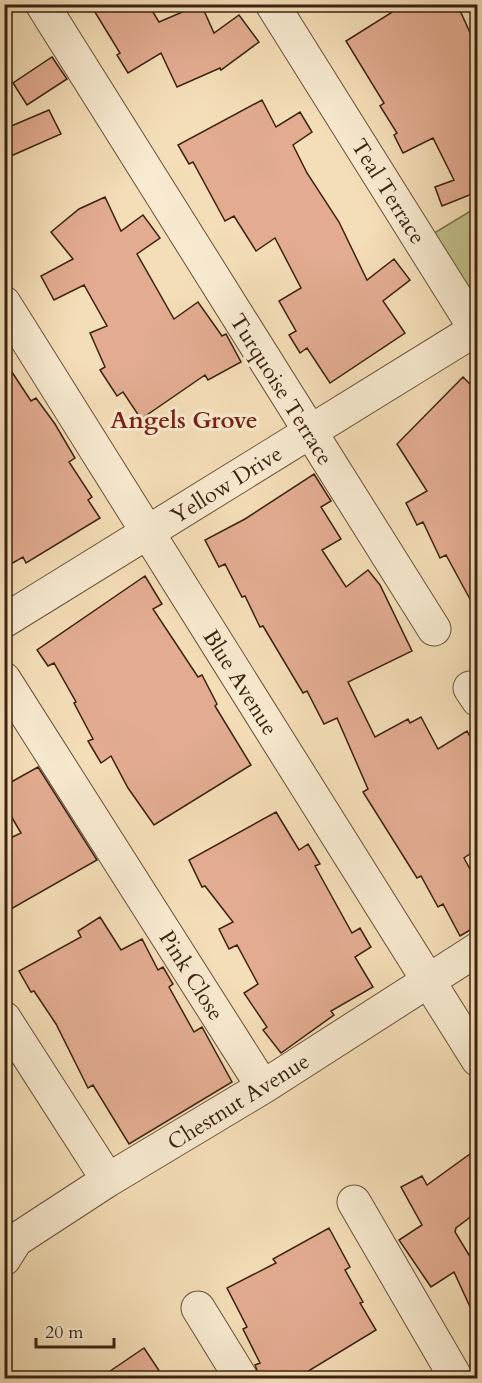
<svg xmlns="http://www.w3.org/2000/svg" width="482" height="1383" viewBox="0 0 482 1383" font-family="Cardo,serif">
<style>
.green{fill:#c1c08a;stroke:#7e714e;stroke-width:1.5}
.building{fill:#e3ac91;stroke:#3a2211;stroke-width:1.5}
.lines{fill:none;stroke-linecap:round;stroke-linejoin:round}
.minor-casing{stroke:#68513a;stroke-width:35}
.minor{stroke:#f8ead0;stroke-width:33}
.labels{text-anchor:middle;stroke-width:6;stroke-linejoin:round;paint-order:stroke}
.street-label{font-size:22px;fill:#3a2211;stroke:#f8ead0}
.neighbourhood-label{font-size:24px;font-weight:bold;fill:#7a1f14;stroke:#f8ead0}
</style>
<rect width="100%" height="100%" fill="#f4deb7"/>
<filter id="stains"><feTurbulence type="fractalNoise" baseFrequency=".00333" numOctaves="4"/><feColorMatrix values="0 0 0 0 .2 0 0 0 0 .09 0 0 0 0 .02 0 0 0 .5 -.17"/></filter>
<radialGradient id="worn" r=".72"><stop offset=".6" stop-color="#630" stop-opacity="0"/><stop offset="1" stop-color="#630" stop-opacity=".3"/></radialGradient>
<path class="green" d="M477,207V314L426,238Z"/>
<path class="building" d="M90,4H148L159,22L201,4L214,33L239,15L259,42L221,70L220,68L177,87L161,53L128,73L117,55L120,53Z
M405,4H457L477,48V192L442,206L435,187L454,180L433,138L403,153L394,135L397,133L380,106L384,103L346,41Z
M52,57L67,79L27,105L13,83Z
M262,100L276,127L300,112L312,132L293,145L307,173L339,222L367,280L394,259L410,280L383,301L405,333L330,383L307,348L300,353L289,335L296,331L279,301L301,288L275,238L256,251L234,216L225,221L193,162L189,164L178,145Z
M49,110L61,134L4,159V129Z
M105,197L121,231L143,215L160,238L137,254L174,319L198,302L222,336L226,334L241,362L208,380L205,375L141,419L123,392L117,396L100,370L105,367L90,333L107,326L84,285L54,300L41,276L73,259L51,232L79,209Z
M4,360L31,401L36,398L55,424L75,458L69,462L92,497L88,500L100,518L26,563L23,557L4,568Z
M463,377L477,391V612L446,555L440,558L423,522L417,525L406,503L427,491L397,444Z
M314,474L331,501L321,507L341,539L322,550L346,587L368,570L380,585L412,651L348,682L375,737L408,719L410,723L421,717L438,749L467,731L477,749V849L464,858L477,882V926L460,936L443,904L438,907L421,876L417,878L363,792L368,789L337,718L324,724L307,691L303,693L263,626L260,627L245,596L242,597L225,564L219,567L205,540L245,519Z
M145,576L162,604L153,609L198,677L202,675L217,704L215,706L251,765L154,825L128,788L111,756L101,763L88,741L93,739L74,703L76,702L54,663L48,666L37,650Z
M38,767L97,860L4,913V841L21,833L4,804V786Z
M276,812L299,850L308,844L320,864L315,866L352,933L360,928L371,947L355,957L373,987L331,1011L334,1015L281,1053L263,1030L267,1027L244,993L258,984L237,945L229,949L219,929L233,922L205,886L202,887L189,860Z
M100,917L121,950L142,939L158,970L163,967L173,984L169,987L194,1032L202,1027L232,1082L129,1144L93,1085L88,1088L56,1024L34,991L31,992L19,971L81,937L78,931Z
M477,1149V1212L456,1228L455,1232L477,1268V1322L454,1272L431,1287L399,1240L422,1225L401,1187L422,1176L427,1185Z
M329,1228L350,1267L345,1270L363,1302L360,1303L376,1330L297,1378H260L255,1365L260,1363L243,1329L247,1327L227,1288L276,1263L273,1259Z
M144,1348L164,1378H100Z"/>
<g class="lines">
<defs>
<path id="minor" d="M42,4L434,629
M272,4L478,333
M4,303L478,1060
M4,621L478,328
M4,679L263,1087
M470,688L478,700
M4,1018L108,1180
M354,1202L456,1378
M4,1259L16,1240L108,1180L263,1087L478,949
M198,1308L241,1378"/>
</defs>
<use href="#minor" class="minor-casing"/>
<use href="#minor" class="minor"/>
</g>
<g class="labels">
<g class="street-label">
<text transform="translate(389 191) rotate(58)" y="8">Teal Terrace</text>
<text transform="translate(282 389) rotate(58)" y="8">Turquoise Terrace</text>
<text transform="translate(226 484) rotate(-32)" y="8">Yellow Drive</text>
<text transform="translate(241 682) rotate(58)" y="8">Blue Avenue</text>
<text transform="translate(192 975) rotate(58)" y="8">Pink Close</text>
<text transform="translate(238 1101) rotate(-32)" y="8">Chestnut Avenue</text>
</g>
<g class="neighbourhood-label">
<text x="184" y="428">Angels Grove</text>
</g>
</g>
<rect width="482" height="1383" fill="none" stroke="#f4deb7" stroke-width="24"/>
<rect x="6" y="6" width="470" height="1371" fill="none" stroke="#3a2211" stroke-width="3"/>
<rect x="12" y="12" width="458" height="1359" fill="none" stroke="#3a2211" stroke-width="1.5"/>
<path d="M36 1338v9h78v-9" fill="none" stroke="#3a2211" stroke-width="3"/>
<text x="45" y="1338" font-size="18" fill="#3a2211" stroke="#f8ead0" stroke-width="4.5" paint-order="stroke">20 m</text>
<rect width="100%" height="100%" filter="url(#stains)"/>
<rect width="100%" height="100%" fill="url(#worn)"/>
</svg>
